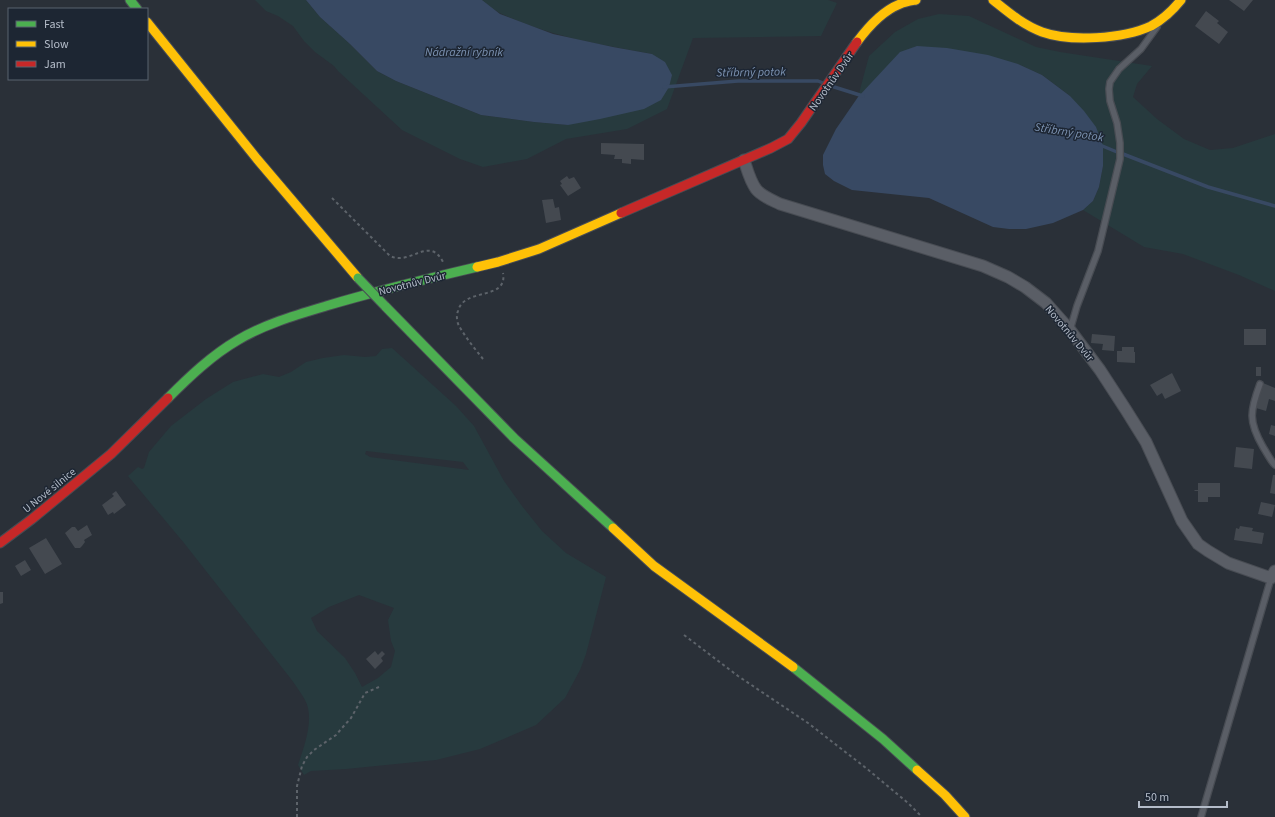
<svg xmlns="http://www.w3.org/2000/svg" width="1275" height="817" viewBox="0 0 1275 817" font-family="'Source Sans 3',sans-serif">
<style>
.green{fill:#273a3e;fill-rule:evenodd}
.water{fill:#384963}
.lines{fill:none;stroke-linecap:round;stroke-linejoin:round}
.stream{stroke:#384963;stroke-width:3.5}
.building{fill:#444950}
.lane-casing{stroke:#484c53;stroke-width:8}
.street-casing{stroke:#484c53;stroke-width:13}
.fast-casing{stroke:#484c53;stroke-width:11}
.slow-casing{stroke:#484c53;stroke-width:11}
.jam-casing{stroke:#484c53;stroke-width:11}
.path{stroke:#5d636a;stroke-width:2;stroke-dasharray:3 3;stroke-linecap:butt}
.lane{stroke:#5a5e66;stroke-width:5.5}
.street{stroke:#5a5e66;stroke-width:11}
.fast{stroke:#4caf50;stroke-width:9}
.slow{stroke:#ffc107;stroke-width:9}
.jam{stroke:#c62828;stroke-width:9}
.fast-bridge-casing{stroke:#484c55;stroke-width:11;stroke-linecap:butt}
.fast-bridge{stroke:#4caf50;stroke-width:9}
.labels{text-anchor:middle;stroke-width:3;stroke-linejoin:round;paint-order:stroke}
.street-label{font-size:11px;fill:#b4bcc9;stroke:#1d2633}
.water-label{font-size:12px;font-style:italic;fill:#7c92b1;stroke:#1d2633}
</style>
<rect width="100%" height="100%" fill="#2a3038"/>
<path class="green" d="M255,0H306L320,17L350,44L377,71L396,81L481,115L534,122L568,125L652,54C602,45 548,36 502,14C495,11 488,5 482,0H828L837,3L821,36L693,38L667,109L627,129L566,139L527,159L483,167L460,159L402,130L338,71L334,66L315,52L304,41L293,26L278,16L266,11Z
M939,14L969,16L1036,47L1060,52L1152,66L1137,84L1133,97L1157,119L1184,139L1210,150L1233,148L1275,134V291L1239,275L1183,254L1144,247L1083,210L1093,201L1099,187L1103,166L1070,96L1042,75L1018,64L858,97L869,56L895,32L918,19Z
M392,348L456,406L474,426L504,481L522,506L542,531L566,553L606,577L586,654L580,670L565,698L536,725L480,749L436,760L346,769L311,771L304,775L298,765C304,747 315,718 305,700C301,693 296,686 291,679L184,543L128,476L138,467L142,469L144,468L149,452L171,426L206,399L233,382L263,374L279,377L291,372L306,362L323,358L344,355L365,357L376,356L382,349ZM366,451L463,462L469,470L370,457L365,454ZM359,595L394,608L388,620L391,641L395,651L391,667L378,678L362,687L355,673L345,658L317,631L311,618L329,607Z"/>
<path class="water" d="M306,0H482L500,14L553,34L613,47L652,54L665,62L672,75L669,87L661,100L644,109L600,119L568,125L534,122L481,115L396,81L377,71L350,44L320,17Z
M917,46L947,48L988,55L1018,64L1042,75L1070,96L1084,111L1096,127L1103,146V166L1099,187L1093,201L1083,210L1053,223L1026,229H1009L993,227L929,198L852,190L834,181L825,174L823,165V155L836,129L858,97L900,52Z"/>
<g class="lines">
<path class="stream" d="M831,86L863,96
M664,87L738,81H818L823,83
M1100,145L1117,152
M1123,154L1208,187L1275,206"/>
</g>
<path class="building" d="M1229,0H1253L1244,11Z
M1206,11L1219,21L1217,23L1228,32L1219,44L1195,26Z
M601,143L644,144V160L631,159V164L622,163V159H614L615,155L601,154Z
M567,176L569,179L574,177L581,188L568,196L560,185L562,184L560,181Z
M553,199L555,208L559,207L561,220L546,223L542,200Z
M1244,329H1266V345H1244Z
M1092,334L1115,336L1114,351L1102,350L1103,344L1091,343Z
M1122,347H1134V352H1135V363L1117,362V351H1122Z
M1256,367H1261V376H1256Z
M1172,373L1181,391L1165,399L1162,393L1157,396L1150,385Z
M1263,383L1275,388V401L1269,399L1266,411L1256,408Z
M1271,425L1275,426V436L1269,434Z
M1236,447L1254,449L1252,469L1234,467Z
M1273,475H1275V494L1270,493Z
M1198,483H1220V497H1208V502H1198V491H1195L1194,490H1198Z
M116,491L126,505L114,514L113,512L108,515L102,505L114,496L112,494Z
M1261,502L1275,505L1272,517L1258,514Z
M87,525L92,535L84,540L85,542L82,546L80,548H75L65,533L72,527H75L78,531Z
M1240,526L1253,528L1252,531L1264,533L1262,544L1234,540L1236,528L1239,529Z
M46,538L62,564L45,574L29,548Z
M25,560L31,570L21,576L15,566Z
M0,592H3V603L0,604Z
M375,651L378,655L382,651L385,654L381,658L383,661L375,669L366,659Z"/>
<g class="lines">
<defs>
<path id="lane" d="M1070,330L1077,306L1098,251L1120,159V143L1117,123L1110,101L1109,89L1110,82L1119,69L1141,49L1157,27
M1260,384C1250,411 1248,421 1263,447C1267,453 1270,460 1275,465
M1201,817L1271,578"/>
<path id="street" d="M744,160C747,169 750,181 756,189C761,196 772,200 780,204L983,266L1008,277L1025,287L1046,303L1070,330L1100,370L1126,410L1146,442L1182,521L1198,544L1208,551L1228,563L1271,578L1275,571"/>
<path id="fast" d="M130,0L137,9
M385,306L514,438L613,528
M168,398C189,377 212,355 238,340C265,324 296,315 326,306C376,291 426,279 477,267
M793,667L883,739L917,770"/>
<path id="slow" d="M993,0C1008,12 1023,25 1042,32C1070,42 1123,39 1151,26C1162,20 1173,10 1181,0
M147,22L257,159L358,278
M857,42C868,27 882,11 900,4C905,2 911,1 916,0
M477,267L498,262L539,249L621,213
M613,528L654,566L793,667
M917,770L945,795L965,817"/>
<path id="jam" d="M621,213L771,148L788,139L801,123L857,42
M0,543L32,519L111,454L168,398"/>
</defs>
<use href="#lane" class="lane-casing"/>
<use href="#street" class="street-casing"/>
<use href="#fast" class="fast-casing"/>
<use href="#slow" class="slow-casing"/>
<use href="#jam" class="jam-casing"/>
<path class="path" d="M332,198L390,256C411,266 429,235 443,262
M483,359C475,349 466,338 459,326C457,322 456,316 458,311C464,287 508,301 503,273
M684,635L738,676L808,723L866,768L908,803L922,817
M297,817V786L302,766L307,757L314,750L336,735L342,728L351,718L365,693L379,687"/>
<use href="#lane" class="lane"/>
<use href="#street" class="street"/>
<use href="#fast" class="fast"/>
<use href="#slow" class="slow"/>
<use href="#jam" class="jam"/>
<defs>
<path id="fast-bridge" d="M358,278L385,306"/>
</defs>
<use href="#fast-bridge" class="fast-bridge-casing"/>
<use href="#fast-bridge" class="fast-bridge"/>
</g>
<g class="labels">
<g class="street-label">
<text transform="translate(831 81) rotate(-55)" y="4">Novotnův Dvůr</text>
<text transform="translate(412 283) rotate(-14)" y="4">Novotnův Dvůr</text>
<text transform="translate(1070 333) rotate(50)" y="4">Novotnův Dvůr</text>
<text transform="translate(49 490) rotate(-39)" y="4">U Nové silnice</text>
</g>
<g class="water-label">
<text x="464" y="56">Nádražní rybník</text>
<text transform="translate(751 72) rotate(-1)" y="4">Stříbrný potok</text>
<text transform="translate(1069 132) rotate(9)" y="4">Stříbrný potok</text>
</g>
</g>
<rect x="8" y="8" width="140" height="72" fill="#1d2633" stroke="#59626f"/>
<rect x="16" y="21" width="20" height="6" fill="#4caf50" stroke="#59626f"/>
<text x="44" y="28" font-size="12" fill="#b4bcc9">Fast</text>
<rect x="16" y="41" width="20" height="6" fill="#ffc107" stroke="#59626f"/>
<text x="44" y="48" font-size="12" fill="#b4bcc9">Slow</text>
<rect x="16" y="61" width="20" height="6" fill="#c62828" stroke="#59626f"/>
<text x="44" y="68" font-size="12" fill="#b4bcc9">Jam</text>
<path d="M1139 801v6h88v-6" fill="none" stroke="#b4bcc9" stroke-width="2"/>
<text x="1145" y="801" font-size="12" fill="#b4bcc9" stroke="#1d2633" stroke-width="3" paint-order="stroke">50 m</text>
</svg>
